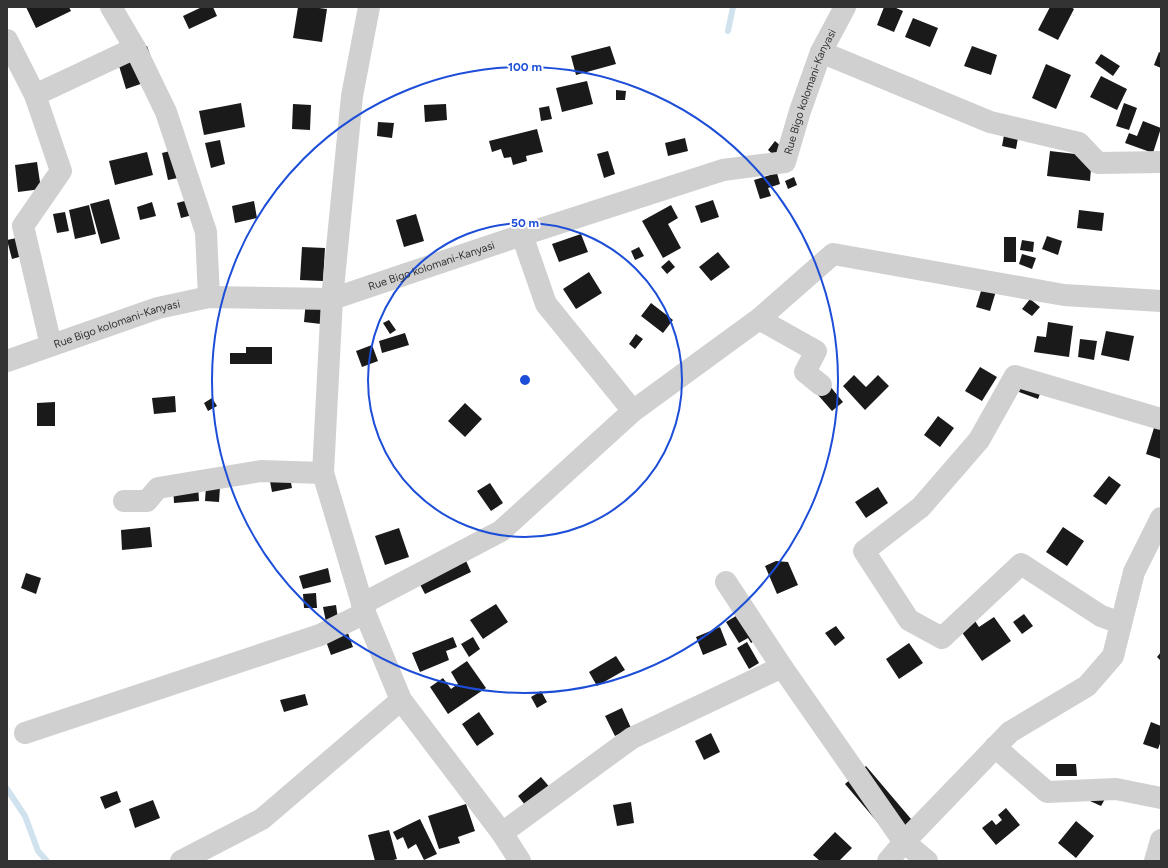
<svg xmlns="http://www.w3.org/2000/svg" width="1168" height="868" viewBox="0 0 1168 868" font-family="Figtree,sans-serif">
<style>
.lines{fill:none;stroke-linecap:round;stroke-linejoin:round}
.stream{stroke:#cfe2ee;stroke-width:6}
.building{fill:#1a1a1a}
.minor{stroke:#d0d0d0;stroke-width:22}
.ring{fill:none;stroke:#1d4ed8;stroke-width:2}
.labels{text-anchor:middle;stroke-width:4;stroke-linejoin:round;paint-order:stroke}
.street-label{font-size:11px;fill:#333;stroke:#fff}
.centre{fill:#1d4ed8;stroke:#fff;stroke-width:2}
.ring-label{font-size:12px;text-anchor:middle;font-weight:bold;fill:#1d4ed8;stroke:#fff;stroke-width:4;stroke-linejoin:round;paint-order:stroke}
</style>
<rect width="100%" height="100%" fill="#fff"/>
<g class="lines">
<path class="stream" d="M728,31L733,7
M7,789L25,816L38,851L47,861"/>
</g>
<path class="building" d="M26,7H69L71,11L36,28Z
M202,7H213L217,16L189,29L183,16Z
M298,7H311L327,9L322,42L293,38Z
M884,7H894L903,11L894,32L877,25Z
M1050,7H1071L1074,9L1058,40L1038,30Z
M913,18L938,28L930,47L905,37Z
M147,46L158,78L126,89L116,56Z
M610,46L616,64L576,75L571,56Z
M972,46L997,55L991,75L964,66Z
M1159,52L1161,53V68L1154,65Z
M1101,54L1120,66L1113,76L1095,63Z
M1046,64L1071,75L1056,109L1032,98Z
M1101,76L1127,89L1117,110L1090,97Z
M587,81L593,104L562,112L556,88Z
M616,90L626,91L625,100H616Z
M241,103L245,127L204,135L199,111Z
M1124,103L1137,108L1129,130L1116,126Z
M293,104L311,105L310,130L292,129Z
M446,104L447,120L425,122L424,105Z
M549,106L552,119L541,121L539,108Z
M1143,121L1161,128L1153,153L1125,143L1129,133L1137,136Z
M378,122L394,123L392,138L377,136Z
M537,129L543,152L526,156L527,161L513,165L511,157L504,158L501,149L492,152L489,141Z
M1005,130L1019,132L1016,149L1002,146Z
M685,138L688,151L668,156L665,143Z
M220,140L225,164L211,168L205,143Z
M775,141L783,148L776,157L768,150Z
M186,147L192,175L168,180L162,153Z
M608,151L615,174L604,178L597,154Z
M1050,151L1092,156L1090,181L1047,176Z
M147,152L153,175L115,185L109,161Z
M37,162L41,189L18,192L15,165Z
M777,173L780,184L768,188L771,196L760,199L754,180Z
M794,177L797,185L788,189L785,181Z
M203,196L208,211L181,218L177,203Z
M109,199L120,239L101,244L90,204Z
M713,200L719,217L701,223L695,206Z
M254,201L257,218L235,223L232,206Z
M152,202L156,216L140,220L137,207Z
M89,205L96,234L75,239L69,210Z
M671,205L678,218L668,224L681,248L663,258L642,221Z
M1079,210L1104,213L1102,231L1077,228Z
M65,212L69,231L57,233L53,214Z
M416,214L424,241L404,247L396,220Z
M581,234L588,252L559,262L552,244Z
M26,236L30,254L12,259L7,240Z
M1047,236L1062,241L1058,255L1042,249Z
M1004,237H1016V262H1004Z
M1022,240L1034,242L1033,252L1020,250Z
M302,247L325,248L323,281L300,280Z
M639,247L644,256L635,260L631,251Z
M718,252L730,267L711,281L699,267Z
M1022,254L1036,258L1032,269L1019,264Z
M669,260L675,267L667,274L661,267Z
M589,272L602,293L576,309L563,289Z
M982,288L996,291L990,311L976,307Z
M1030,299L1040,307L1032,316L1022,309Z
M306,300L324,302L321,324L304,322Z
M651,303L673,320L663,333L641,316Z
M389,320L396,330L390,334L383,323Z
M1048,322L1073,326L1069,357L1034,352L1037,336L1046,337Z
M1106,331L1134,336L1129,361L1101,355Z
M405,333L409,345L382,353L379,341Z
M636,334L643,339L635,349L629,344Z
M1080,339L1097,341L1094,360L1078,357Z
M372,345L378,361L362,367L356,351Z
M246,347H272V364H230V353H246Z
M980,367L997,377L982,401L965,391Z
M854,375L866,387L878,375L889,386L865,410L843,386Z
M1023,380L1043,386L1038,399L1019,392Z
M829,385L843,402L832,411L818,395Z
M175,396L176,412L154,414L152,398Z
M212,398L217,406L208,411L204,403Z
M55,402V426H37V403Z
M465,403L482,419L465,437L448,421Z
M938,416L954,428L940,447L924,435Z
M1157,418L1161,420V459L1146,454Z
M289,472L292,488L272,492L269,476Z
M1109,476L1121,485L1106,505L1093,496Z
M490,483L503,503L491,511L477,491Z
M198,484L199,501L174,503L173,485Z
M206,486L220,487L219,502L205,501Z
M878,487L888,503L866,518L855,502Z
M150,527L152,547L122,550L121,530Z
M1063,527L1084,541L1067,566L1046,552Z
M399,528L409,557L385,565L375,536Z
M463,554L471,572L425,594L416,577Z
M776,561L788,562L798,585L777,594L765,566Z
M328,568L331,582L303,589L299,576Z
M26,573L41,578L36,594L21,588Z
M316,593L317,608H304L303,594Z
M496,604L508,622L483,639L470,620Z
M336,605L338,619L326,622L323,607Z
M749,608L765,634L751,643L748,638L739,643L726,622Z
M1024,614L1033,626L1022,634L1013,622Z
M994,617L1011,641L982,661L961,631L975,621L979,627Z
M345,625L353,647L331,655L323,633Z
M836,626L845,638L835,646L825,633Z
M720,627L727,645L703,655L696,637Z
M453,637L457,647L446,651L449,660L420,672L412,653Z
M473,637L480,649L469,657L461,644Z
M747,642L759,663L749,669L737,648Z
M909,643L923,663L899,679L886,659Z
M1161,652V661L1157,657Z
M616,656L625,670L597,686L589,672Z
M467,661L486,688L448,714L430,687L443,678L451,689L458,684L451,672Z
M541,691L547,702L537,708L531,697Z
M305,694L308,705L284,712L280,700Z
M622,708L631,728L615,736L605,716Z
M479,712L494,734L477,746L462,724Z
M1151,722L1161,726V741L1158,749L1143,744Z
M711,733L720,752L704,760L695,741Z
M1056,764H1076L1077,776H1056Z
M866,766L917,826L896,844L845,784Z
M541,777L552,790L529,810L518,796Z
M117,791L121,802L105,809L100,797Z
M1105,799L1101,806L1090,801Z
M153,800L160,818L135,828L129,809Z
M631,802L634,823L617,826L613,805Z
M466,804L475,831L458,837L460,843L439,849L428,816Z
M1006,808L1020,825L996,845L982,828L992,820L996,825L1002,820L998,815Z
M420,819L437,854L424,860L416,844L408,849L403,837L397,840L393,832Z
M1076,821L1094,836L1076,858L1058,843Z
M389,830L397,859L390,861H375L368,835Z
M835,832L852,848L839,861H820L813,855Z"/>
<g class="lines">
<g class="minor">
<path d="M111,7L135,48L166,112L206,232L209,297"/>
<path d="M369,7L352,96L332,299L323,473L365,613L401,700L502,833L520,861"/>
<path d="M7,40L35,95L61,171L23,226L51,345"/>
<path d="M821,52L990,122L1079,143L1098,163L1161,162"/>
<path d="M35,95L135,48"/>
<path d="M522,235L546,304L633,411"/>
<path d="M759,319L816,351L805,372L821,385"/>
<path id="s1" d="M7,361L158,308L209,297L332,299L522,235L723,170L785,162L800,111L821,52L845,7"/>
<path d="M124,501H147L158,488L261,471L323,473"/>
<path d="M726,582L782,667"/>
<path d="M362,604L501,531L633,411L759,319L833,254L1064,295L1161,301"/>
<path d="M1121,623L1101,616L1021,564L942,638L909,620L864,551L921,507L979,440L1015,376L1161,419"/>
<path d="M25,733L320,635L365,613"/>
<path d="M995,747L1047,792L1116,789L1161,798"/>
<path d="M502,833L632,738L782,667L904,842L927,861"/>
<path d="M181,861L262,819L401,700"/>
<path d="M888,861L904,842L1010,732L1087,686L1113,656L1134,572L1161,518"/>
<path d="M1155,861L1161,840"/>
</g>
</g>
<g class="ring">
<circle cx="525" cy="380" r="157"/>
<circle cx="525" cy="380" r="313"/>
</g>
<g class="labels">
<g class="street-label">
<text dy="4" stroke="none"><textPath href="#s1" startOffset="884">Rue Bigo kolomani-Kanyasi</textPath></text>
<text dy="4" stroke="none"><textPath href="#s1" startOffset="440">Rue Bigo kolomani-Kanyasi</textPath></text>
<text dy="4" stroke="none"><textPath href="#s1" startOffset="116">Rue Bigo kolomani-Kanyasi</textPath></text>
</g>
</g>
<circle cx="525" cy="380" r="6" class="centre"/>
<g class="ring-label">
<text x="525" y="71">100 m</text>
<text x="525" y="227">50 m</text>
</g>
<rect width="1168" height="868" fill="none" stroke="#333333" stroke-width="16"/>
</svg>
